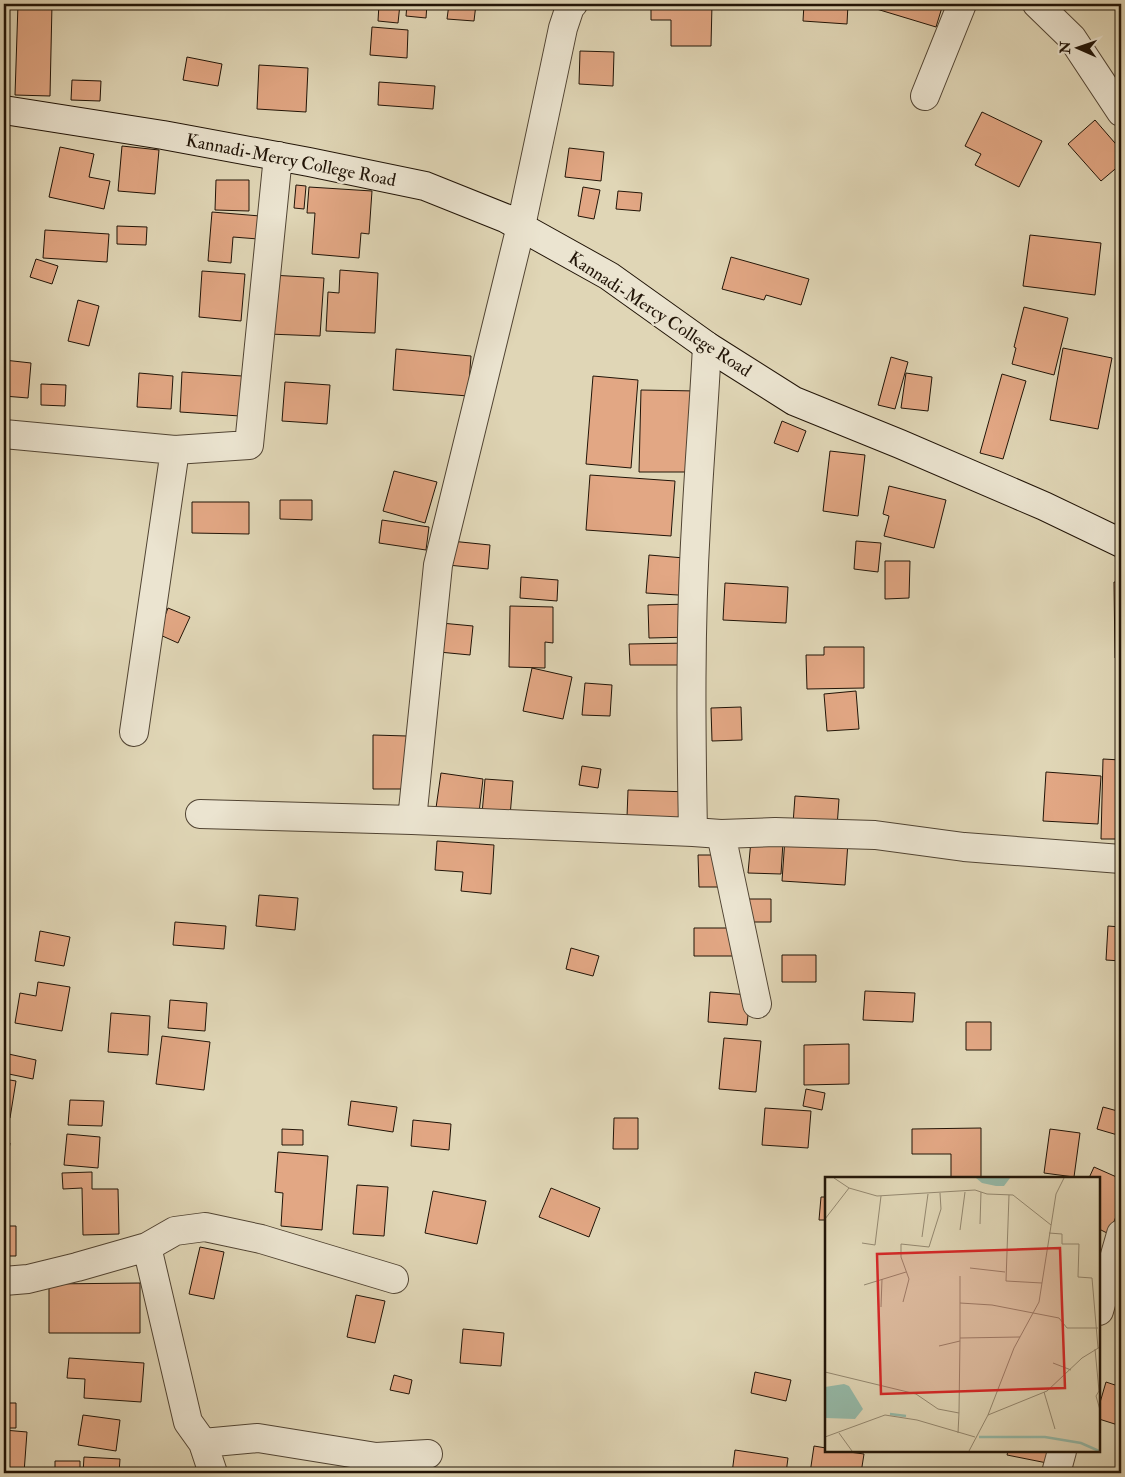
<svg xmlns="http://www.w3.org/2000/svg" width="1125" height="1477" viewBox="0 0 1125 1477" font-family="'IM FELL Double Pica',serif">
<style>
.building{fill:#e2a784;stroke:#211407}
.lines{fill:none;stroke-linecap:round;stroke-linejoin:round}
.minor-casing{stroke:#514433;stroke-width:30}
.tertiary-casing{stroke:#514433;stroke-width:30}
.secondary-casing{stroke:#211407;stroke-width:30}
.minor{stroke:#ebe4d0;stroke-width:28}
.tertiary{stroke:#ebe4d0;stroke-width:28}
.secondary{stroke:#ebe4d0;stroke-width:28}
.labels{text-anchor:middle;stroke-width:5;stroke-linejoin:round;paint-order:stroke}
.street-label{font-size:18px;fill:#211407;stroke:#ebe4d0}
.inset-river{fill:none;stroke:#95baa9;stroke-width:2.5}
.inset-road{fill:none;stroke:#948870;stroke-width:1}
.view{fill:#d62828;fill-opacity:0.15;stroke:#d62828;stroke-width:2.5}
.inset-edge{fill:none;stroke:#211407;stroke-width:2.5}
</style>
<rect width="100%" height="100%" fill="#e0d6b6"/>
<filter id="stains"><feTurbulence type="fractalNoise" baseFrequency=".004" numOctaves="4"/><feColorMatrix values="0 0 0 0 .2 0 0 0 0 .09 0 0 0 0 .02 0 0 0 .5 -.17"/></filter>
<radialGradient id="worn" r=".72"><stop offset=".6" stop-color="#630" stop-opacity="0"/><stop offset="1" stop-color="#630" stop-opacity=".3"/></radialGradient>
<path class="building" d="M18,4H52L50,96L15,95Z
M379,4H400L398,23L378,21Z
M407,4H427L426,18L406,16Z
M449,4H476L474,21L447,19Z
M651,4H712L711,46H671V20H651Z
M804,4H848L847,24L803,21Z
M860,4H943L936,27Z
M372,27L408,30L407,58L370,55Z
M580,51L614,52L613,86L579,84Z
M187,57L222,64L218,86L183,80Z
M259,65L308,68L306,112L257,109Z
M72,80L101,81L100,101L71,100Z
M379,82L435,86L433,109L378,105Z
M982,112L1042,141L1019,187L975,165L981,154L965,146Z
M1095,120L1121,150V164L1101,181L1068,144Z
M122,146L159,150L155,194L118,191Z
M60,147L94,154L89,177L110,181L104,209L49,197Z
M569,148L604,152L601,181L565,177Z
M216,180H249V211L215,210Z
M296,185L306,186L304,209L294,208Z
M309,187L372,191L369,234L361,233L359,258L312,254L315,213H307Z
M583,187L600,190L594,219L578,216Z
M618,191L642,193L640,211L616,209Z
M212,212L260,216L258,239L233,237L231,263L208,261Z
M117,226L147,227L146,245L117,244Z
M45,230L109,234L107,262L43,258Z
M1030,235L1101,243L1095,295L1023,286Z
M731,257L809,279L801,305L766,295L764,300L722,289Z
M36,259L58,266L52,284L30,277Z
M340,270L378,273L375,333L326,331L328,292L339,293Z
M202,271L245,274L241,321L199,317Z
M271,275L324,278L320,336L268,334Z
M78,300L99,306L89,346L68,341Z
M1024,307L1068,318L1054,375L1012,364L1016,348L1014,347Z
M1063,348L1112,358L1098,429L1050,420Z
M396,349L471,356L468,396L393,390Z
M891,357L908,362L895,409L878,405Z
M4,360L31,363L28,398L4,396Z
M182,372L242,376L240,416L180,412Z
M139,373L173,376L171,409L137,407Z
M906,373L932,377L928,411L901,408Z
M1002,374L1026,381L1003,459L980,453Z
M593,376L638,380L631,468L586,464Z
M285,382L330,385L327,424L282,421Z
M41,384L66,385L65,406L41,405Z
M641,390L697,391L689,472H639Z
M782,421L806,431L798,452L774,443Z
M830,451L865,455L858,516L823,511Z
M394,471L437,482L425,523L383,511Z
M590,475L675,481L671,536L586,530Z
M889,486L946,500L934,548L884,536L889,516L883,514Z
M280,500H312V520L280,519Z
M192,502H249V534L192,533Z
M382,520L429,527L426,550L379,543Z
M451,541L490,545L488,569L448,565Z
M856,541L881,543L878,572L854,569Z
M649,555L696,559L694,596L646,593Z
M885,561H910L909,598L885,599Z
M521,577L558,580L557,601L520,598Z
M1114,582H1121V658H1115Z
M725,583L788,587L786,623L723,620Z
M691,604L692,637L649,638L648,605Z
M510,606L553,607V643L545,642V668L509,667Z
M168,608L190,617L178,643L158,634Z
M441,623L473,626L470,655L439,652Z
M689,643V665H630L629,644Z
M824,647H864V688L807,689L806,655H824Z
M532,668L572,677L563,719L523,711Z
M585,683L612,685L610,716L582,715Z
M856,691L859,729L827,731L824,694Z
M741,707L742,740L712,741L711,708Z
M373,735L407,736L406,789H373Z
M1103,759L1121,760V839H1101Z
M582,766L601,769L598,788L579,785Z
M1046,772L1101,776L1098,824L1043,821Z
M441,773L483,779L478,821L435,815Z
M485,779L513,781L510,816L482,814Z
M628,790L689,792L688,819L627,817Z
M795,796L839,799L837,827L793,824Z
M785,838L848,842L845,885L782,881Z
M751,840L783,842L781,874L748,873Z
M437,841L494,845L491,894L461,891L463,872L435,870Z
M698,855H718L719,887H699Z
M259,895L298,898L295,930L256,926Z
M748,899H771V922H748Z
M175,922L226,926L224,949L173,945Z
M1108,926L1121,927V961L1106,960Z
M694,928H733V956H694Z
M40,931L70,937L64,966L35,961Z
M571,948L599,956L593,976L566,969Z
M782,955H816V982H782Z
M38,982L70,987L62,1031L15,1023L20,993L36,996Z
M865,991L915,993L913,1022L863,1020Z
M710,992L750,995L747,1025L708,1022Z
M170,1000L207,1003L205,1031L168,1028Z
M111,1013L150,1016L148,1055L108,1052Z
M966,1022H991V1050H966Z
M162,1036L210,1042L204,1090L156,1084Z
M724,1038L761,1041L756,1092L719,1089Z
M849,1044V1084L804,1085V1045Z
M4,1053L36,1060L33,1079L4,1073Z
M4,1079L16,1081L10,1118L4,1117Z
M806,1089L825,1093L822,1110L803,1106Z
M70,1100L104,1101L102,1126L68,1125Z
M351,1101L397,1107L393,1132L348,1125Z
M1103,1107L1121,1112V1136L1097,1129Z
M765,1108L811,1111L808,1148L762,1145Z
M614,1118H638V1149H613Z
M413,1120L451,1124L449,1150L411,1146Z
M981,1128V1178H951V1154H912V1129Z
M282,1129L303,1130V1145H282Z
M1050,1129L1080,1133L1074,1177L1044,1173Z
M67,1134L100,1137L98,1168L64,1165Z
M4,1142L10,1143L4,1184Z
M278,1152L328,1156L322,1230L281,1226L283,1193L275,1192Z
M1094,1167L1121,1179V1204L1109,1234L1099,1229V1178H1089Z
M92,1172V1189H118L119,1234L83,1235L82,1188L63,1189L62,1173Z
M357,1185L388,1187L384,1236L353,1234Z
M551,1188L600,1208L589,1237L539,1217Z
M433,1191L486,1201L477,1244L425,1233Z
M821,1197H826V1220H819Z
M4,1226H16V1256H4Z
M200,1247L224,1252L214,1299L189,1294Z
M140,1283V1333H49V1284Z
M356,1295L385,1301L375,1343L347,1337Z
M463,1329L504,1333L501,1366L460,1363Z
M69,1358L144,1363L141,1402L84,1398L85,1379L67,1378Z
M755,1372L791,1380L786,1401L751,1393Z
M394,1375L412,1380L409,1394L390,1390Z
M1106,1382L1121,1387V1426L1099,1419V1406Z
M4,1403H16V1428H4Z
M83,1415L120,1420L116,1451L78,1445Z
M4,1430L27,1432L24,1473L4,1472Z
M814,1446L826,1448V1451H842L864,1454L861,1473H810Z
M735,1450L788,1458L786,1473H732Z
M1008,1451H1054L1052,1464L1007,1455Z
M84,1457L120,1459L119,1473H83Z
M55,1461H80V1473H55Z"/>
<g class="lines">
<defs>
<path id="minor" d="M925,96L962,4
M707,346C704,406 699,465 696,525C690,627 691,729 693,832L721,834L775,832L875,835L964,847L1121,859
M4,434L175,450L249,445L278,156
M134,732L175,450
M200,814L412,820L693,832
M412,820L438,565L521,226L563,28L570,7L573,4
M721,834L757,1004
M147,1247L188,1422L203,1443L213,1473
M4,1281L28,1279L77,1267L147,1247L175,1231L205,1227L261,1239L394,1279
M1099,1311L1121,1234
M203,1443L258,1438L376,1457L428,1454
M1056,1473L1062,1451"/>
<path id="tertiary" d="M1037,4L1072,38L1121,112"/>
<path id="secondary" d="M4,110L163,135L309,162L425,186L505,218L609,276L707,346L794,401L900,444L1044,506L1121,543"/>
</defs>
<use href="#minor" class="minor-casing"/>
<use href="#tertiary" class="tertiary-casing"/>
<use href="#secondary" class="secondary-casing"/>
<use href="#minor" class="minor"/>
<use href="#tertiary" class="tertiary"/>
<use href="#secondary" class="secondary"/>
</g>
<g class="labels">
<g class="street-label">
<text transform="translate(291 160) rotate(11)" y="6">Kannadi-Mercy College Road</text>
<text transform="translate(660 314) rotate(33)" y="6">Kannadi-Mercy College Road</text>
</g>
</g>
<g transform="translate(825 1177)">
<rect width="275" height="275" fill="#e0d6b6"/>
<path d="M151,1H185L179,9H171L157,6ZM19,207L24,209L38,232L30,242L0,241V210Z" fill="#95baa9"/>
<path class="inset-river" d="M65,237L81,239M154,260H220L256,266L274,274"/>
<path class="inset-road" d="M9,1L24,11L52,19L150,13L162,17L188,18L226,48M184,18L181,104L217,106M0,42L24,11M155,47L156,15M135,53L140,15M224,56L237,57V67H254L253,100L267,101L273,171M97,60L103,17M37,66L50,68L56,19M145,91L180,95M39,108L81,95M78,125L84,102L76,80V67L104,70L116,32L115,16M135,126L167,128L234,141L242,151H273M56,130L57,102M135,161V99M114,169L135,164M270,172L274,214L271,219L275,233M228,186L246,193M0,195L91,217L113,232L134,236L133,256M219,215L230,252M134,236L135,161L195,160M163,238L222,214L257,181L275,170M14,256L27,274M0,260L60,238L92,243L150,260M144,274L163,238L189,171L214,125L231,17L239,1"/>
<path class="view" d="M235,71L240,211L56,217L52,77Z"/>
<rect width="275" height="275" class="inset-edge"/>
</g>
<rect width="1125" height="1477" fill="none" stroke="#e0d6b6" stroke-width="20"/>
<rect x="5" y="5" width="1115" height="1467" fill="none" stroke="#211407" stroke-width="2.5"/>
<rect x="10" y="10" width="1105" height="1457" fill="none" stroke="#211407"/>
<g transform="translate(1078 48) rotate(272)" stroke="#ebe4d0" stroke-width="4" paint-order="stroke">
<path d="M0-4L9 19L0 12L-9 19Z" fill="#211407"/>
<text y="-8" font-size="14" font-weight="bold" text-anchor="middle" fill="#211407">N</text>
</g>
<rect width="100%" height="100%" filter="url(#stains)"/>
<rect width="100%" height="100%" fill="url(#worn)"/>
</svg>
